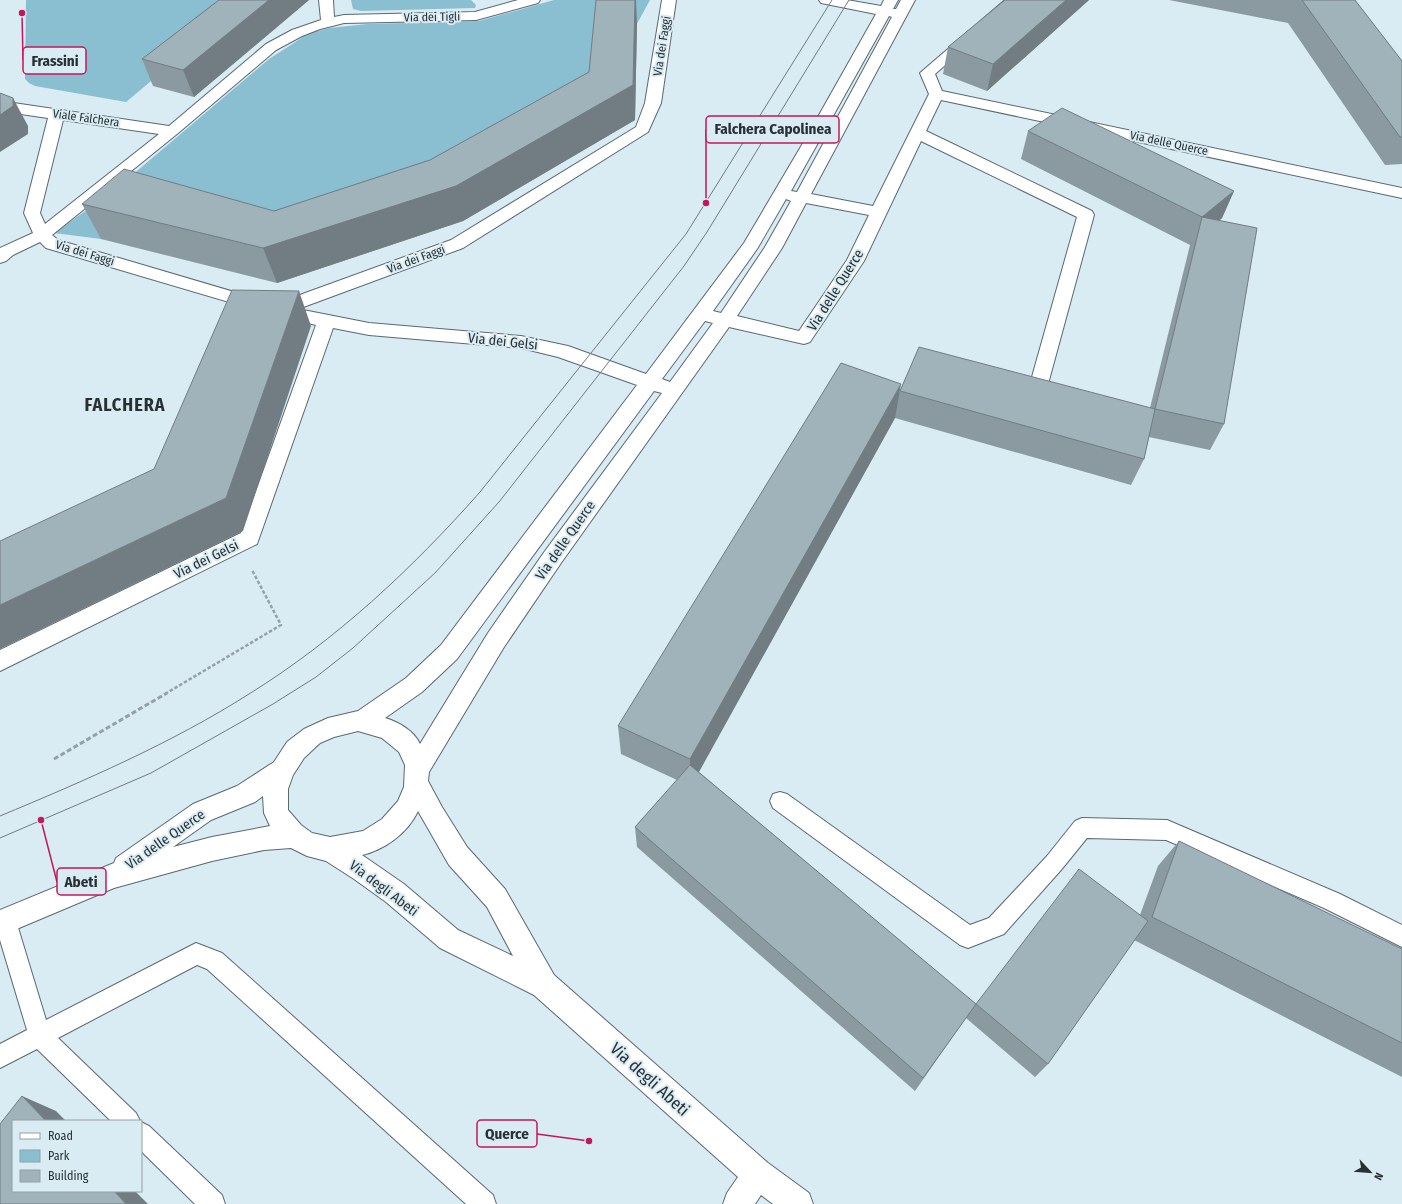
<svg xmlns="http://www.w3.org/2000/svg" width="1402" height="1204" viewBox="0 0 1402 1204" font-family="'Fira Sans Condensed',sans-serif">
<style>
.green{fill:#8abfd2}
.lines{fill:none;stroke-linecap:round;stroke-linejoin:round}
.lane-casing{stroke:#596970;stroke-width:2}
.street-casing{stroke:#596970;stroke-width:2}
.path-far1{stroke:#94a2a8;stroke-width:2.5;stroke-dasharray:3.5 2;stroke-linecap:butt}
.path{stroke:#94a2a8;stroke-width:3;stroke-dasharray:5 2.5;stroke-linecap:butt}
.lane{fill:#fff;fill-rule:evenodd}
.street{fill:#fff;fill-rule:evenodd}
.tram{stroke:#717c81;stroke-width:1}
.wall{fill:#8a9aa0}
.shaded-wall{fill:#717d82}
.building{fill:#a1b3ba;stroke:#717d82}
.labels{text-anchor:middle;stroke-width:4;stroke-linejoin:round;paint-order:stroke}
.far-street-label{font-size:12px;fill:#293033;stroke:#d9ebf3}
.street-label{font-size:14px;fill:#293033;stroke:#d9ebf3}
.near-street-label{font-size:17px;fill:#293033;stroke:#d9ebf3}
.district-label{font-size:18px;font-weight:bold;letter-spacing:1px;fill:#293033;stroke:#d9ebf3}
.leader{fill:none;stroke:#c2185b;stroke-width:1.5}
.callout-dot{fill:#c2185b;stroke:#d9ebf3;stroke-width:1.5}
.callout{fill:#d9ebf3;stroke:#c2185b;stroke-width:1.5}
.callout-label{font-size:15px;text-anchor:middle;font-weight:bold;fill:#293033}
</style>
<rect width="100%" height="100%" fill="#d9ebf3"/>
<path class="green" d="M26,0H248L126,102L35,86L29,83L25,79Z
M351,0H471L476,5L475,8L361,11L353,9Z
M554,0H650L592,106L431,198L101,239L54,233L111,193L269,59L300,39L310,30L318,31L329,28L368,24L479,21Z"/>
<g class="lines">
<defs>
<path id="lane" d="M780,792L787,794L970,925L989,918L1047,856L1075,821L1082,818L1167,820L1340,894L1402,925V947L1324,908L1166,840L1087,838L1061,870L1004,934L968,948L960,945L773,808L770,801L773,794Z
M5,910L13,913L16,921L46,1020L196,943L222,953L493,1195L496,1204H466L207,969L197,965L58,1038L136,1113L140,1121H111L37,1049L0,1068V1044L27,1030L0,940V912Z
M141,1122L149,1126L222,1195L225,1204H195L141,1151Z"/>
<path id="street" d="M319,0H333L334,17L344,15L475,12L518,0H540L538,3L476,20L344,23L320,29L302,36L276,50L177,134L52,235L58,240L275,304L451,240L636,127L645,103L662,0H676L661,103L648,132L463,248L298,309L369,323L521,336L568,346L646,374L744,243L806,138L876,14L821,3L819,0H847L881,6L884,0H898L893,9H896L901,0H915L811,194L873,206L929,94L920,73L1005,0H1020L935,74L942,91L1402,188V198L941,100L926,131L1092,211L1094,215L1048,384L1046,389L1039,391L1032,389L1030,384L1077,217L921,141L864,261L810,342L804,344L729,327L561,563L504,647L429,772L428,781L442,807L467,847L505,889L554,975L768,1163L809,1193L813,1204H773L761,1195L755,1204H723L727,1193L738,1177L534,995L440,948L386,902L354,879L326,861L307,856L291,848L264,850L212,861L114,888L0,936V910L114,863L116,858L193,804L237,786L274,762L287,742L304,729L328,718L358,711L406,678L441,645L637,385L558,357L521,348L369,335L333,328L257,544L0,671V650L241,533L316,325L270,314L46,248L40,242L13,255L6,261L0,263V248L33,233L24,213L48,118L0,111V101L169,126L266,44L292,30L321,20ZM889,16L892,17L797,192L791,191ZM63,120L159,134L45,224L40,213ZM786,199L791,201L765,247L721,313L713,311L757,249ZM806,203L869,215L847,260L799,331L737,316L782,248ZM705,321L713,323L670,382L662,379ZM654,391L662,393L545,551L488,633L420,744C414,731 399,722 385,718L422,692L457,659ZM358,731L382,738L399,752L405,765L404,787L398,801L382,819L363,831L330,837L312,833L301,825L288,810V789L293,775L304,758L320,743L334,737ZM263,796L264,813L270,826L212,837L173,847L211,820L255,802ZM418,811L449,865L487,907L513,956L458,930L404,884L362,855C384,850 408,833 418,811Z"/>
</defs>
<use href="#lane" class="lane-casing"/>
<use href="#street" class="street-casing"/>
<path class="path-far1" d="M165,694L281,625L252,570"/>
<path class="path" d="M54,759L167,693"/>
<use href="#lane" class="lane"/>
<use href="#street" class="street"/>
<path class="tram" d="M0,816C84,781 172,743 249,694C336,640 412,569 480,492L686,234L832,0
M0,838L151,773L273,704L316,677L353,648L435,573L499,502L684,266L707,232L849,0"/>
</g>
<path class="wall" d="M219,0H309L194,97L153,86L142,59Z
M1089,0L987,91L943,74L948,47Z
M1169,0H1355L1402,61V164L1385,165L1288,23Z
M637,23L635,120L463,221L277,283L101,239L82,204L274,211L430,160L589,72Z
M1028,131L1234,191L1222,218L1219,221L1224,424L1210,450L1149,437L1144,459L1131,485L895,418L699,772L976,1004L1140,915L1158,866L1179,841L1402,949V1077L1134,940L1048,1064L1035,1077L966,1018L915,1091L637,847L635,827L677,780L621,754L618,726L900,391L1150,408L1190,245L1021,159Z"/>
<path class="shaded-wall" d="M269,0H309L194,97L183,70Z
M635,0H636L637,23L635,120L463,221L277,283L263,248L633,85Z
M1066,0H1089L987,91L993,64Z
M13,98L28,126V134L0,152V115Z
M1234,191L1222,218L1197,239L1202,217Z
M299,291L311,326L243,531L0,649V605L226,498Z
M901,384L895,418L691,786L690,759Z
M22,1096L56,1111L66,1121H46Z
M114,1191H135L148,1204H126Z"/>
<path class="building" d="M219,0H269L183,70L142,59Z
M596,0H635L633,85L456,186L263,248L82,204L124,169L274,211L430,160L589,72Z
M1005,0H1066L993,64L948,47Z
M1302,0H1355L1402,61V137H1400Z
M0,93L13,98V106L0,115Z
M1062,108L1234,191L1202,217L1028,131Z
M1202,217L1257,228L1224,424L1155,409Z
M232,290L299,291L226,498L0,605V541L154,469Z
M919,347L1155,409L1144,459L900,391Z
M841,363L901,384L690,759L618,726Z
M690,765L976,1004L923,1078L635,827Z
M1179,841L1402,949V1043L1152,917Z
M1079,869L1148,921L1048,1064L976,1004Z
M22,1096L46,1121H13V1191H114L126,1204H0V1124Z"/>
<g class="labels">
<g class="far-street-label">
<text transform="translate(432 17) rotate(-1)" y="4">Via dei Tigli</text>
<text transform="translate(662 46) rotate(-81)" y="4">Via dei Faggi</text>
<text transform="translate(86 118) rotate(8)" y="4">Viale Falchera</text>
<text transform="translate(1169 143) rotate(12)" y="4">Via delle Querce</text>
<text transform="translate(85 253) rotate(17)" y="4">Via dei Faggi</text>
<text transform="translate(416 259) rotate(-20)" y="4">Via dei Faggi</text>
</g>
<g class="street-label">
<text transform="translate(835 290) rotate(-58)" y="5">Via delle Querce</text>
<text transform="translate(503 341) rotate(6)" y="5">Via dei Gelsi</text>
<text transform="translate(565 540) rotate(-55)" y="5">Via delle Querce</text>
<text transform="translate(206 559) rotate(-26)" y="5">Via dei Gelsi</text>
<text transform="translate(165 839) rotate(-35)" y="5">Via delle Querce</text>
<text transform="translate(384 888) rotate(37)" y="5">Via degli Abeti</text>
</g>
<g class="near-street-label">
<text transform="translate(650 1079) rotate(42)" y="6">Via degli Abeti</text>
</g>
<g class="district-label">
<text x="125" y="411">FALCHERA</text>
</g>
</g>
<path class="leader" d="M22 13L23 60M706 203L706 129M41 820L57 882M589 1141L537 1134"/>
<g class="callout-dot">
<circle cx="22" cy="13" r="4"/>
<circle cx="706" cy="203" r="4"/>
<circle cx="41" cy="820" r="4"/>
<circle cx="589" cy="1141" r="4"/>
</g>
<g class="callout">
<rect x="23" y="47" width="63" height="27" rx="4"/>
<rect x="706" y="116" width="133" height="27" rx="4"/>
<rect x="57" y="868" width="49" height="27" rx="4"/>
<rect x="477" y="1120" width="60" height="27" rx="4"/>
</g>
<g class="callout-label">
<text x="55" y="66">Frassini</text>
<text x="773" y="134">Falchera Capolinea</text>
<text x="81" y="887">Abeti</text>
<text x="507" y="1139">Querce</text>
</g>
<rect x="12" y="1120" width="130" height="72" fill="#d9ebf3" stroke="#93a0a6"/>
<rect x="20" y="1133" width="20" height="6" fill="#ffffff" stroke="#93a0a6"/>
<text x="48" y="1140" font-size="12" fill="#293033">Road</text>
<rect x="20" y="1150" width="20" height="12" fill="#8abfd2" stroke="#93a0a6"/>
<text x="48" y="1160" font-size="12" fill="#293033">Park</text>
<rect x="20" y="1170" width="20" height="12" fill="#a1b3ba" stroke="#93a0a6"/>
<text x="48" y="1180" font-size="12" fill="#293033">Building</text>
<g transform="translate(1370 1172) rotate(116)" stroke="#d9ebf3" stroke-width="3" paint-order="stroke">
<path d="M0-3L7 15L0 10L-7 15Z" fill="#293033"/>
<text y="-6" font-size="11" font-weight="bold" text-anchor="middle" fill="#293033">N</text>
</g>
</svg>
